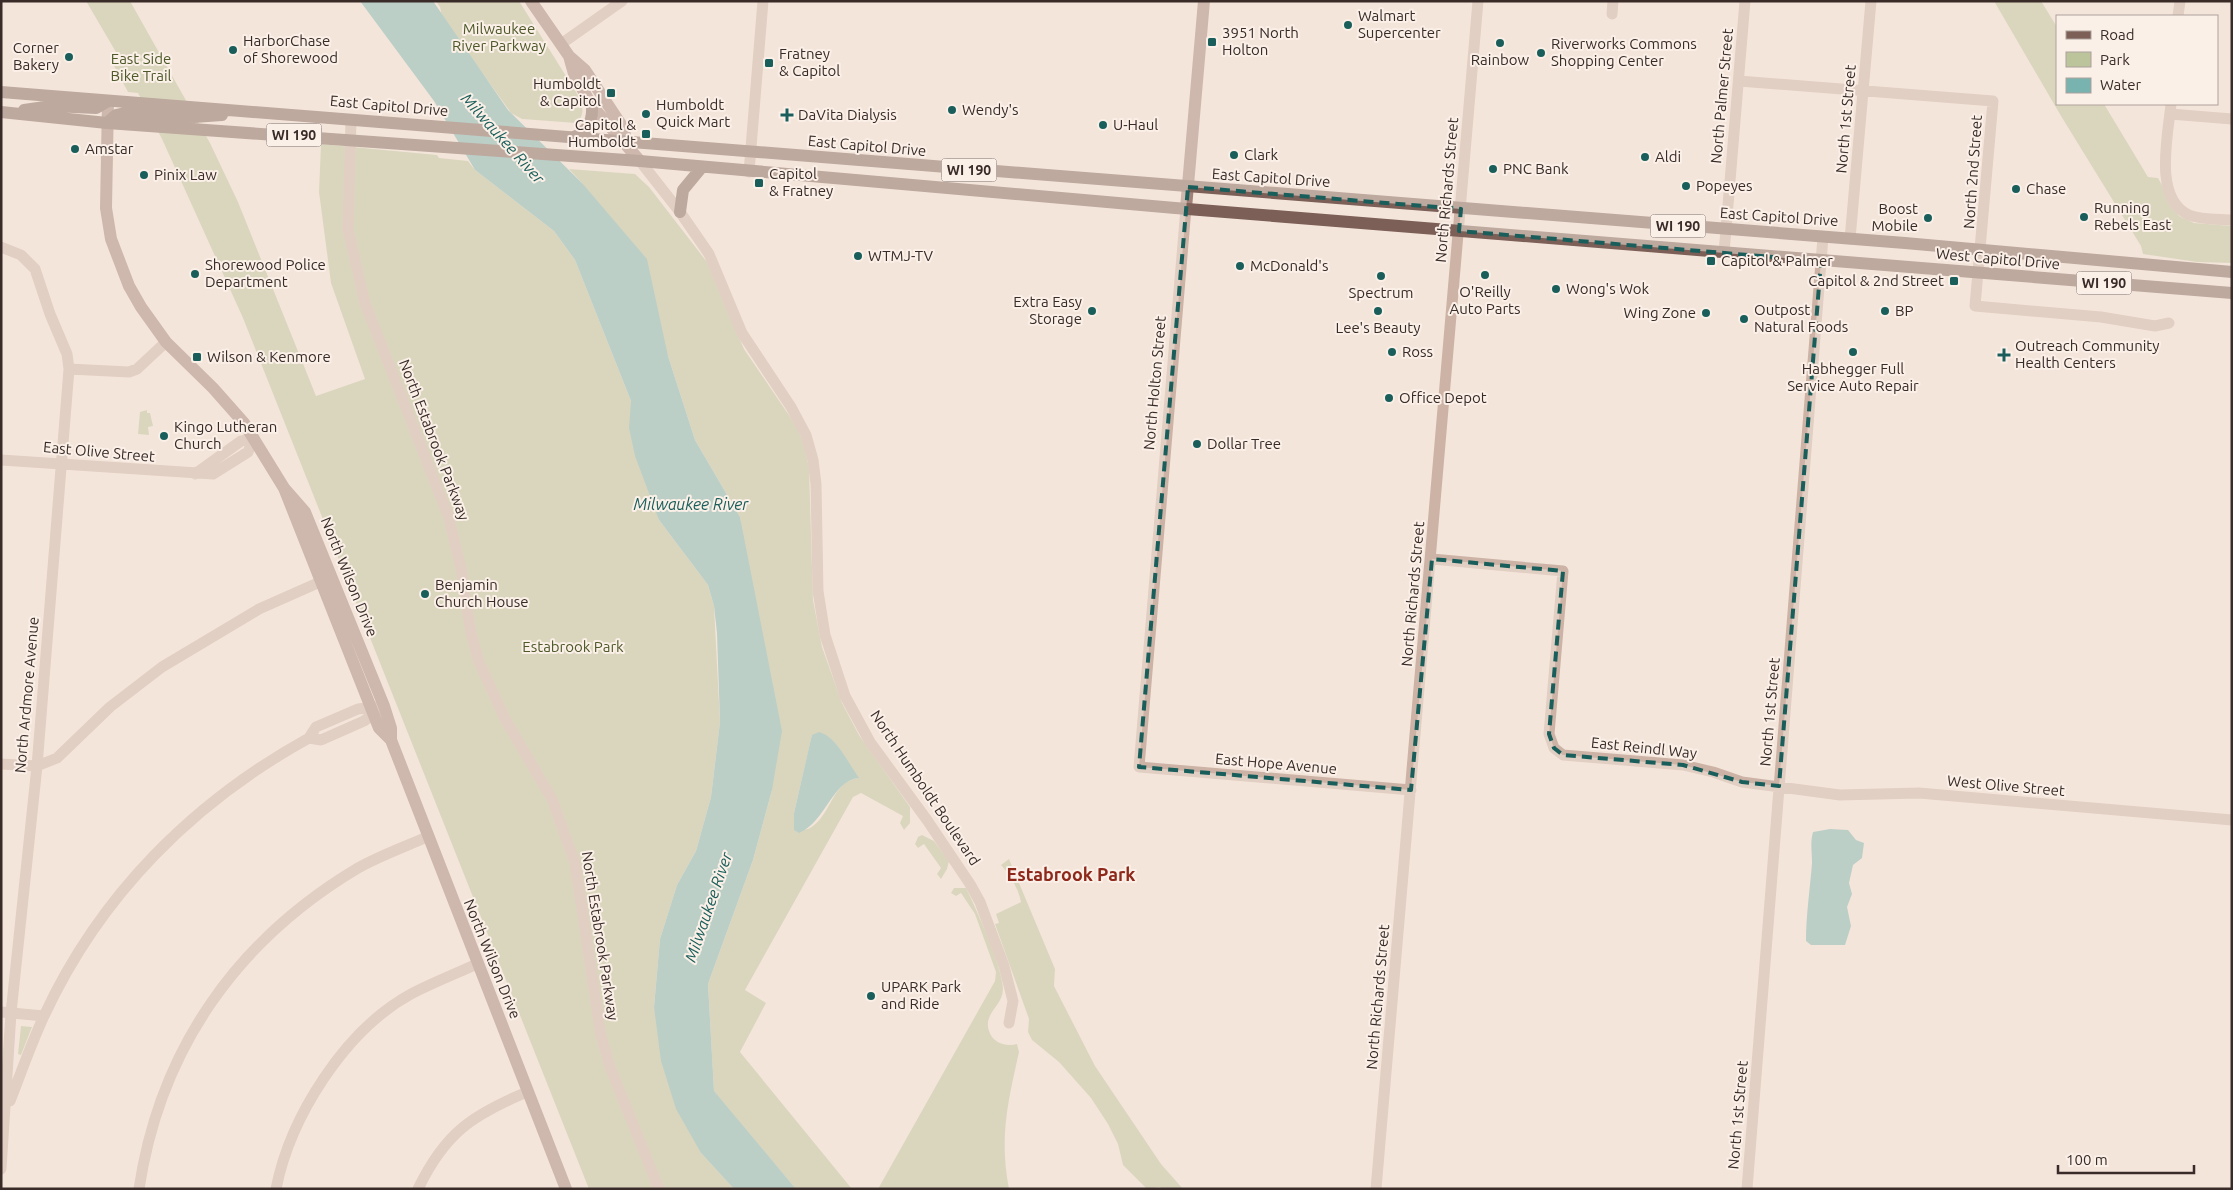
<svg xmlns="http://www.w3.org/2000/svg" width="2233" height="1190" viewBox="0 0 2233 1190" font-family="Ubuntu,sans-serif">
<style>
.green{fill:#bbc49a;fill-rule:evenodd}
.water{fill:#78b3af}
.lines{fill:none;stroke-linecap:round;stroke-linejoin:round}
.street{stroke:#cdb3a6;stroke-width:11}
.secondary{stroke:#a18177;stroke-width:12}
.primary{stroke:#7c5f57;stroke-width:12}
.marked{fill:none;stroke:#195e5a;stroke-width:4;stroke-dasharray:10 6;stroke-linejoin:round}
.poi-dot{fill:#195e5a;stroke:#fbf0e8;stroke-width:2}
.labels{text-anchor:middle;stroke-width:4;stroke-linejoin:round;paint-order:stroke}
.shield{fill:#fbf0e8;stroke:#736662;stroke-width:1}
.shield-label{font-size:14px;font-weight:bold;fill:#392b28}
.poi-label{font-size:15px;fill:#392b28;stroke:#fbf0e8;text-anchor:start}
.park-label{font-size:15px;fill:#4d5929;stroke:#fbf0e8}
.street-label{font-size:15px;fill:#392b28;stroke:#fbf0e8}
.water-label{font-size:16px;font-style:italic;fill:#195e5a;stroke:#fbf0e8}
.quarter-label{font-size:18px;font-weight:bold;fill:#8e281a;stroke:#fbf0e8}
</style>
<rect width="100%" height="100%" fill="#f4e5db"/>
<path class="green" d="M86,1H130L210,143L238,202L316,396L365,379L331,283L319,192L321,144L437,155L439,158L468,161L475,170L554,231L575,260L631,401L659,520L708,585L714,606L720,722L711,797L696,851L677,885L660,939L654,1007L701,1153L734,1189H589L243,318L162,139L138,93L128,92L113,64L120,59Z
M436,1H519L581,100C583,110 584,116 576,123L522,119L511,113L478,67L444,27L440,7Z
M1994,1H2041L2057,27V104H2104L2148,177L2158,178L2179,216L2194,223L2232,226V263L2197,262L2143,254L2141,246L2061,116Z
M569,169L635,174L649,187L707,262L744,349L797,427L804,445L809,467L813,600L822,647L842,703L859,735L910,807V823L904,830L900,823L903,816L861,793L853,797L745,990L766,1003L740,1052L852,1189H796L714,1092L708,984L753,860L772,790L740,517L695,440L668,356L582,183ZM812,735L858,778C832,781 831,816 810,828C806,830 798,830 794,830V813Z
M147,410V413H150L153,426L148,427L149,435L138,434L140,412Z
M922,835L934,841L949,861L947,869L941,879L937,874L941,868L924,844L918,848L915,844L918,837Z
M1009,859L1055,969L1054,986L1095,1066L1161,1164L1183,1189H1162L1160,1187L1147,1189L1123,1165L1118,1144L1108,1124L1091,1098L1059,1062L1032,1040L1028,1032L1029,1019L995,924L999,923L996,914L1021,902C1018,888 1011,876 1001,865Z
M954,888H966C976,908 1003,969 1003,989C1003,1006 983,1013 989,1031C993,1043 1005,1047 1017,1044L1019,1052C1008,1102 999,1137 1009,1189H878L995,981L996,972L975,914L961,893L956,896L951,893Z
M21,1026L32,1027L21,1055L18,1054Z"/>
<path class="water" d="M360,1H433L508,110L582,183L647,259L668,356L695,440L740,517L782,731L772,790L753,860L708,984L714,1091L796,1189H734L701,1153L676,1109L661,1061L654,1007L660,939L677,885L696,851L711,797L720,722L717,633L714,606L708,585L659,520L635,456L629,428L631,401L575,260L554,231L475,170L434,101Z
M819,732C836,736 849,764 859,778C832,780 826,822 799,833L794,830V813L810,743L812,735Z
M1830,829L1848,830L1856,840L1864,843L1862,858L1853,865L1849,883L1852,894L1847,907L1851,926L1845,945H1811L1806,941C1806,915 1810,889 1812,863C1812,852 1810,843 1813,832Z"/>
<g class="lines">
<path class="street" d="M1612,14L1613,1
M2178,16L2180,1
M561,44L622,1
M1739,81L1993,101L1975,306L2101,317L2155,326L2169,323
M2171,104C2168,135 2153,199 2189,215C2201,220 2219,219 2232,220
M2170,114L2232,119
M351,120L348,230L365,303L449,518L461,569L471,633L479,662L505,719L552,799L575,863L601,1036L610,1067L659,1189
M640,161L680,212L709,254L742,333L791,407L806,435L813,460L816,484L818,591L825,635L845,696L870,742L927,820L970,884L980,902L1004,966L1013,1001L1009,1023
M749,172L763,1
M1186,208L1139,767L1411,790
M1850,239L1871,1
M1,247L21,255L35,269L50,314L67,354L69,369L37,766L11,1013L1,1169
M1724,253L1745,1
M69,369L129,372L137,369L166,342
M1,460L213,474L248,452L254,438
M195,474L241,441L254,438
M1432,559L1563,571L1549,734L1554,748L1563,755L1683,765L1713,772L1742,782L1840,795L1919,793L2232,820
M384,706L364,721L321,740L309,738L316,727L358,709Z
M1,764L37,766L57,758L110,707L162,667L259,609L329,578
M1,1012L44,1016
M10,1101C21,1073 31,1044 44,1016C100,895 193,802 309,738
M139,1189C160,1049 237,940 358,868C379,856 404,847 427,837
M276,1189C290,1117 345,1030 411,994C432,983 455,974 477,964
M418,1189C445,1133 472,1115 527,1092
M1376,1189L1478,1
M1747,1189L1823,237"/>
<path class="secondary" d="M531,1L569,56L585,70L624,129L626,142
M569,56L574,74L592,106L640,161
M108,101L106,208L111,239L129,286L141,307L166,342L213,388L244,423L284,488L379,728L391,740
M1186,208L1204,1
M284,488L305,512L384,706L391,728V740L566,1189"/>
<path class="primary" d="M1,92L1905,243L2232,272
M24,110L52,106L96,108L108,101
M1,112L107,123L640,161L1175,208L2232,293
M107,123L116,115L125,113L194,117L222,115
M572,138C587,132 593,122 592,106
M680,212L683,190L702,167"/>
</g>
<path d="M0 0H2233V1190H0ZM1188,187L1461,209L1459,231L1821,261L1779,786L1742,782L1683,765L1563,755L1554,748L1549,734L1563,571L1432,559L1411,790L1139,767Z" fill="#f4e5db" fill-opacity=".55" fill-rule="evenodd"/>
<path class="marked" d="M1188,187L1461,209L1459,231L1821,261L1779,786L1742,782L1683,765L1563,755L1554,748L1549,734L1563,571L1432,559L1411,790L1139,767Z"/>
<g class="poi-dot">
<circle cx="1348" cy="25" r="5"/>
<rect x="1207" y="37" width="10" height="10" rx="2.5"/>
<circle cx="1500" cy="43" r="5"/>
<circle cx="233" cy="50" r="5"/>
<circle cx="1541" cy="53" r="5"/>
<circle cx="69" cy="57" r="5"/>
<rect x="764" y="58" width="10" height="10" rx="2.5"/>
<rect x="606" y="88" width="10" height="10" rx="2.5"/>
<circle cx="952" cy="110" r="5"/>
<circle cx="646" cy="114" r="5"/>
<path d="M784.5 107.5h5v5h5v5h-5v5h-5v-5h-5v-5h5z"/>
<circle cx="1103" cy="125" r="5"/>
<rect x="641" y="129" width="10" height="10" rx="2.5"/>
<circle cx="75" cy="149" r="5"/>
<circle cx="1234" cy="155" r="5"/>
<circle cx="1645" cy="157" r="5"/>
<circle cx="1493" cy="169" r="5"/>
<circle cx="144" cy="175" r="5"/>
<rect x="754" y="178" width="10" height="10" rx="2.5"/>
<circle cx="1686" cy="186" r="5"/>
<circle cx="2016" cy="189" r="5"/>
<circle cx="2084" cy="217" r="5"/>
<circle cx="1928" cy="218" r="5"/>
<circle cx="858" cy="256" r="5"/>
<rect x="1706" y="256" width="10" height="10" rx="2.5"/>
<circle cx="1240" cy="266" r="5"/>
<circle cx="195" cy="274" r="5"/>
<circle cx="1485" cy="275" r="5"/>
<circle cx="1381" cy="276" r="5"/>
<rect x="1949" y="276" width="10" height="10" rx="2.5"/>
<circle cx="1556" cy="289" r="5"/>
<circle cx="1092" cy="311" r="5"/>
<circle cx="1378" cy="311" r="5"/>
<circle cx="1885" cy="311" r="5"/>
<circle cx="1706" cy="313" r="5"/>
<circle cx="1744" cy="319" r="5"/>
<circle cx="1392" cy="352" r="5"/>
<circle cx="1853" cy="352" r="5"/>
<path d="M2001.5 347.5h5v5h5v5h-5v5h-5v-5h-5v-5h5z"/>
<rect x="192" y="352" width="10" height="10" rx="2.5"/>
<circle cx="1389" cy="398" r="5"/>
<circle cx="164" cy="436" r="5"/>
<circle cx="1197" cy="444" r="5"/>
<circle cx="425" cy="594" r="5"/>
<circle cx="871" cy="996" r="5"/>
</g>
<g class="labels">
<g class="shield">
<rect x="266.5" y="123.5" width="55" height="23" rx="4"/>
<rect x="941.5" y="158.5" width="55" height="23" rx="4"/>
<rect x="1650.5" y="214.5" width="55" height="23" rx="4"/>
<rect x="2076.5" y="271.5" width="55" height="23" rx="4"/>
</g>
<g class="shield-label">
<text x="294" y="140">WI 190</text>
<text x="969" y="175">WI 190</text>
<text x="1678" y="231">WI 190</text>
<text x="2104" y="288">WI 190</text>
</g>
<g class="poi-label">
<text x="1358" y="21">Walmart<tspan x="1358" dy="17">Supercenter</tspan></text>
<text x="1222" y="38">3951 North<tspan x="1222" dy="17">Holton</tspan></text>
<text x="243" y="46">HarborChase<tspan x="243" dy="17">of Shorewood</tspan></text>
<text x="1551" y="49">Riverworks Commons<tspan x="1551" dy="17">Shopping Center</tspan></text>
<text x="59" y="53" text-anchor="end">Corner<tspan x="59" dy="17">Bakery</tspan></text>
<text x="779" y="59">Fratney<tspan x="779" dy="17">&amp; Capitol</tspan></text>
<text x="1500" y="65" text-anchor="middle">Rainbow</text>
<text x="601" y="89" text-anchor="end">Humboldt<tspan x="601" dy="17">&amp; Capitol</tspan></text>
<text x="656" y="110">Humboldt<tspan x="656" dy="17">Quick Mart</tspan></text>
<text x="962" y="115">Wendy's</text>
<text x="798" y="120">DaVita Dialysis</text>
<text x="636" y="130" text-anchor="end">Capitol &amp;<tspan x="636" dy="17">Humboldt</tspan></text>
<text x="1113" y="130">U-Haul</text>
<text x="85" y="154">Amstar</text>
<text x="1244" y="160">Clark</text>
<text x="1655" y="162">Aldi</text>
<text x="1503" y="174">PNC Bank</text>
<text x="769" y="179">Capitol<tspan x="769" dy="17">&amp; Fratney</tspan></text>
<text x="154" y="180">Pinix Law</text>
<text x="1696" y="191">Popeyes</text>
<text x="2026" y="194">Chase</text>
<text x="2094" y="213">Running<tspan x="2094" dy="17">Rebels East</tspan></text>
<text x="1918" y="214" text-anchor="end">Boost<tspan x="1918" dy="17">Mobile</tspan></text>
<text x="868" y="261">WTMJ-TV</text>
<text x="1721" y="266">Capitol &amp; Palmer</text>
<text x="205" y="270">Shorewood Police<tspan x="205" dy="17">Department</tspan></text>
<text x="1250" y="271">McDonald's</text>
<text x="1944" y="286" text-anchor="end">Capitol &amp; 2nd Street</text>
<text x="1566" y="294">Wong's Wok</text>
<text x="1485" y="297" text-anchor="middle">O'Reilly<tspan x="1485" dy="17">Auto Parts</tspan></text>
<text x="1381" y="298" text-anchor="middle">Spectrum</text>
<text x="1082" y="307" text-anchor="end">Extra Easy<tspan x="1082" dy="17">Storage</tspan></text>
<text x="1754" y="315">Outpost<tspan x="1754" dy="17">Natural Foods</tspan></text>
<text x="1895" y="316">BP</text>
<text x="1696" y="318" text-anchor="end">Wing Zone</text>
<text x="1378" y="333" text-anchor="middle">Lee's Beauty</text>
<text x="2015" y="351">Outreach Community<tspan x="2015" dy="17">Health Centers</tspan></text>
<text x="1402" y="357">Ross</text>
<text x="207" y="362">Wilson &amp; Kenmore</text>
<text x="1853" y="374" text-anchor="middle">Habhegger Full<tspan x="1853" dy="17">Service Auto Repair</tspan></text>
<text x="1399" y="403">Office Depot</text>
<text x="174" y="432">Kingo Lutheran<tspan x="174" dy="17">Church</tspan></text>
<text x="1207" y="449">Dollar Tree</text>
<text x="435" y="590">Benjamin<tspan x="435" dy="17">Church House</tspan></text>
<text x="881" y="992">UPARK Park<tspan x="881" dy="17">and Ride</tspan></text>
</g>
<g class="park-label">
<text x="499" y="34">Milwaukee<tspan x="499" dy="17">River Parkway</tspan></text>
<text x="141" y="64">East Side<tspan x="141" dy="17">Bike Trail</tspan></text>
<text x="573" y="652">Estabrook Park</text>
</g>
<g class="street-label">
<text transform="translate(1722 96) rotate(-85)" y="5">North Palmer Street</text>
<text transform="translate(389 106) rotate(5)" y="5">East Capitol Drive</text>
<text transform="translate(1846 119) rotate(-85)" y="5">North 1st Street</text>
<text transform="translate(867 146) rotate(5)" y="5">East Capitol Drive</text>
<text transform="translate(1973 172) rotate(-86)" y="5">North 2nd Street</text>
<text transform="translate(1271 178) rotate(4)" y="5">East Capitol Drive</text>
<text transform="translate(1447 190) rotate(-85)" y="5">North Richards Street</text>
<text transform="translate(1779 217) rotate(4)" y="5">East Capitol Drive</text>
<text transform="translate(1998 259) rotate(5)" y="5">West Capitol Drive</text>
<text transform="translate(1155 383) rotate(-85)" y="5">North Holton Street</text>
<text transform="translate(434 440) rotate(69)" y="5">North Estabrook Parkway</text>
<text transform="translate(99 452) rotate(5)" y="5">East Olive Street</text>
<text transform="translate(349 577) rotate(68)" y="5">North Wilson Drive</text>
<text transform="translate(1413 594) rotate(-85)" y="5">North Richards Street</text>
<text transform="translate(27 695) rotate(-85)" y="5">North Ardmore Avenue</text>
<text transform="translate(1770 712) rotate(-85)" y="5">North 1st Street</text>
<text transform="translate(1644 748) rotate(6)" y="5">East Reindl Way</text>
<text transform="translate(1276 764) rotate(5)" y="5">East Hope Avenue</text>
<text transform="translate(2006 786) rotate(5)" y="5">West Olive Street</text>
<text transform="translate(925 788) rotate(56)" y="5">North Humboldt Boulevard</text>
<text transform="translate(600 936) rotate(81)" y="5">North Estabrook Parkway</text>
<text transform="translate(492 959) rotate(68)" y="5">North Wilson Drive</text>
<text transform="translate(1378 997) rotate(-85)" y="5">North Richards Street</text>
<text transform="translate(1738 1115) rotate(-85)" y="5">North 1st Street</text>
</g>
<g class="water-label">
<text transform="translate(503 138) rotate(48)" y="6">Milwaukee River</text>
<text x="691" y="510">Milwaukee River</text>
<text transform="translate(708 907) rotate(-71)" y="6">Milwaukee River</text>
</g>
<g class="quarter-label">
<text x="1071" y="881">Estabrook Park</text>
</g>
</g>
<rect width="2233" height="1190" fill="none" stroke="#392b28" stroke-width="5"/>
<rect x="2056" y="15" width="162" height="90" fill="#fbf0e8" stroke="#ada19b"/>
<rect x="2066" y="31" width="25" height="8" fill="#7c5f57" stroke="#ada19b"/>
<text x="2100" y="40" font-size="15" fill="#392b28">Road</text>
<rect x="2066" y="52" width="25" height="15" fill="#bbc49a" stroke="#ada19b"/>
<text x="2100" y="65" font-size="15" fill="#392b28">Park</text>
<rect x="2066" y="78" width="25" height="15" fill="#78b3af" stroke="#ada19b"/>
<text x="2100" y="90" font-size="15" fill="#392b28">Water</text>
<path d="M2058 1165v8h136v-8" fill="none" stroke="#392b28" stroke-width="2.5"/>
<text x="2066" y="1165" font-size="15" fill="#392b28" stroke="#fbf0e8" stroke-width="4" paint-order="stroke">100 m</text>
</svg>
